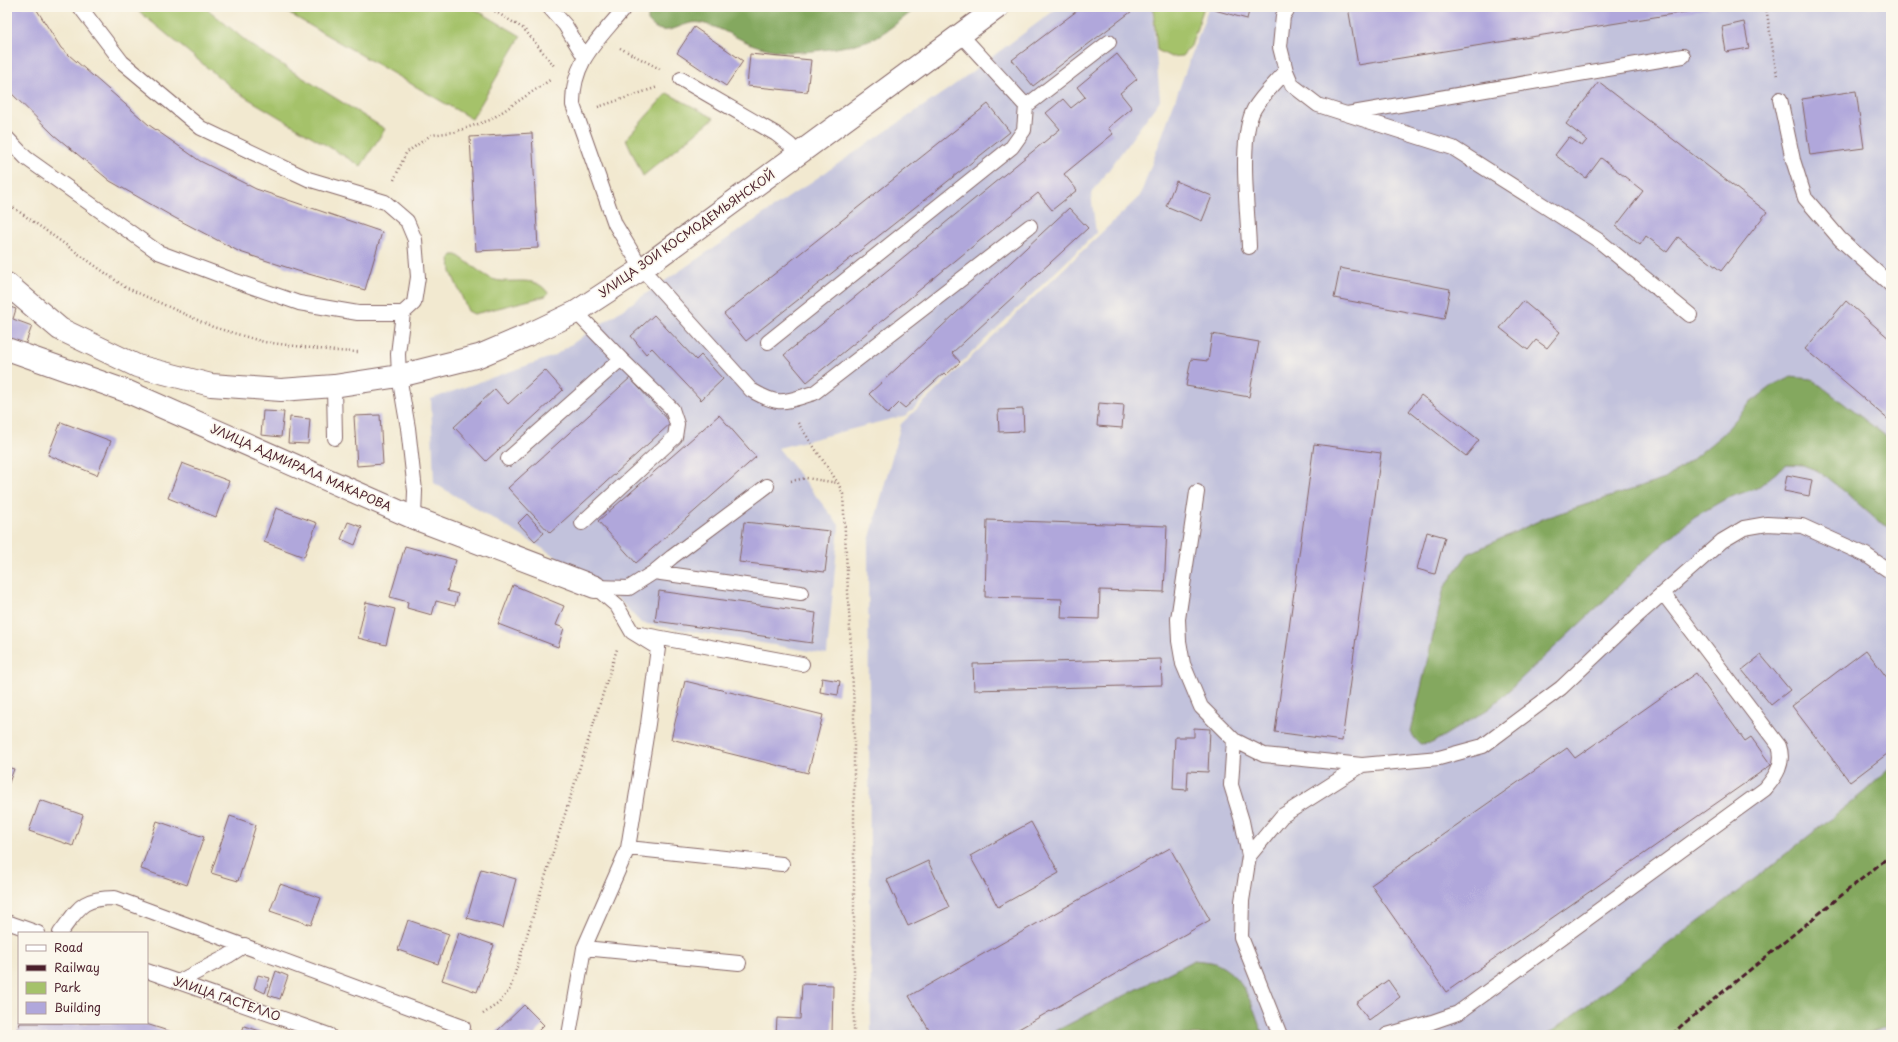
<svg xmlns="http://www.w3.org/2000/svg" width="1898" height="1042" viewBox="0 0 1898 1042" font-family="'Playpen Sans',sans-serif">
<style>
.industrial{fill:#c2c2dc}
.green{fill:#a5c26a;stroke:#78704a}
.forest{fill:#84a85e;stroke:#676444}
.building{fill:#b0a7db}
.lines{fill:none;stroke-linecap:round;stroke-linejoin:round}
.lane-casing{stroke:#856665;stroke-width:16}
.street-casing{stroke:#856665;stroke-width:24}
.path{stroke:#856665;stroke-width:2.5;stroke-dasharray:1 3;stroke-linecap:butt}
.lane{stroke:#fff;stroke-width:14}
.street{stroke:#fff;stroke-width:22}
.rail{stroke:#4a1f2b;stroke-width:3;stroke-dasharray:6 3;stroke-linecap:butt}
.labels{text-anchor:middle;stroke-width:3.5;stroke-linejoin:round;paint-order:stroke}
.street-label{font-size:12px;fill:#4a1f2b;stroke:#fbf7ec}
</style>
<rect width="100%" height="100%" fill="#fbf7ec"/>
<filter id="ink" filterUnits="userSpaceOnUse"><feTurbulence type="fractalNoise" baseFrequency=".025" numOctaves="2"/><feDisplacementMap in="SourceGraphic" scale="8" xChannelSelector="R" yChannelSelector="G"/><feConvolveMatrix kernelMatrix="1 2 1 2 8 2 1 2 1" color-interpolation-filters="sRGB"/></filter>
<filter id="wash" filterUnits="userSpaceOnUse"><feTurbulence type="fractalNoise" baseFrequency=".012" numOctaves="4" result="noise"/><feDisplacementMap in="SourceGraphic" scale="16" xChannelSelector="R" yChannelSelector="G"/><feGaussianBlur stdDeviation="0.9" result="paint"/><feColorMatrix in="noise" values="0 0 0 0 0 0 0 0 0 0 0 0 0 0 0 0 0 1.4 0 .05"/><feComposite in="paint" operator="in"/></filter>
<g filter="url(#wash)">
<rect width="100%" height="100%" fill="#f2e9d0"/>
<path class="industrial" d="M1059,7H1152L1160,100L1091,194L1096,233L907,415L778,448L839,525L827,654L641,623L608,588L434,483L431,399L554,356L950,88Z
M1209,7H1891V1035H871L868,545L901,424L1140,196Z"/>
<path class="green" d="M138,7H205L252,46L385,129L361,166L237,92L136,9Z
M278,7H471L521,36L472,119Z
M1153,7H1204L1191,46L1182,56L1171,57L1157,50Z
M667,93L714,118L643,176L626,139Z
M452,255H457C468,262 479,272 490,278C508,287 534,272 548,293L546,296L474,314L468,311L451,272L450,258Z"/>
<path class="forest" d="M652,7H918C904,17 891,29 876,37C860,46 809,53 790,52C780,52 768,49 760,47C739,41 722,27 701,23C681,19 666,43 648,21V12Z
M1790,377L1812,379L1891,440V528L1879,522L1844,491L1818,471L1803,465L1787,464L1757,488L1727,498L1694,517L1639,565L1608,597L1490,708L1432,743L1420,744L1413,737L1411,731L1444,588L1468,554L1545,518L1665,479L1693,459L1723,434L1750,403L1775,384Z
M1891,767V1025L1865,1035H1547L1757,877L1864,792Z
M1194,960C1200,961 1209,961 1215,963C1245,976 1253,1007 1263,1035H1048Z"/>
<g id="blocks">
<path class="building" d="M7,7H35L61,48L149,125L200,161L256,189L382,232L365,290L298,271L240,252L175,218L110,181L54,135L7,89Z
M1082,7L1136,8L1033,86L1012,60Z
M1212,7H1250L1247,19L1211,9Z
M1348,7H1710V8L1358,65Z
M1744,22L1749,48L1726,52L1722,27Z
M694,27L743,61L726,86L677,53Z
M750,54L811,60L807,92L747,86Z
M1117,54L1137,79L1120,93L1132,108L1108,128L1113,134L1064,174L1077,190L1052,210L1038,193L807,382L784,355L1060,129L1046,113L1063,99L1071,108L1085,97L1077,87Z
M1599,82L1767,212L1721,271L1678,237L1667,252L1646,236L1640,245L1616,226L1643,191L1601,158L1586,178L1555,155L1569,137L1582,146L1587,140L1566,124Z
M1856,91L1864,148L1810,155L1802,99Z
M988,104L1010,132L746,341L724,314Z
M532,133L538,248L476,251L470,137Z
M1176,181L1212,196L1202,221L1166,206Z
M1069,208L1088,228L952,353L960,362L946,375L944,373L905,408L899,403L888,414L869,394Z
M1340,268L1450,289L1444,319L1334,298Z
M1523,301L1560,332L1547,348L1536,340L1528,350L1500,328Z
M1846,301L1891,340V422L1805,349Z
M7,306L16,309L13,319L32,326L25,345L7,339Z
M654,315L696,360L701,355L723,379L701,400L652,348L646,354L631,336Z
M1212,334L1259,342L1249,397L1186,386L1191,359L1208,361Z
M545,370L563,390L486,461L454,427L495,389L508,404Z
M630,378L671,423L550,533L508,488Z
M1421,395L1479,440L1466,456L1409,411Z
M1099,403L1124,405L1122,428L1097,426Z
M1023,409L1024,431L999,432L998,410Z
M263,411L284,412L281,437L261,435Z
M380,415L383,464L357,466L354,416Z
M719,415L756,457L636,563L598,521Z
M290,417L310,419L308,444L288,443Z
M61,422L111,441L97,475L48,455Z
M1314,444L1381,453L1342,741L1275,732Z
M182,463L229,481L216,517L168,498Z
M1787,475L1812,480L1809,496L1784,491Z
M276,508L317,523L304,557L264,542Z
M527,514L544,533L535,541L518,523Z
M987,520L1167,526L1164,592L1100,590L1099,619L1061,618L1062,599L985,597Z
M348,522L362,527L355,545L341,539Z
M744,522L830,531L825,572L739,562Z
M1427,532L1445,537L1435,574L1417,569Z
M405,546L456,560L447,591L458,594L455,606L436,601L432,615L407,608L408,602L390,597Z
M513,585L564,606L556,625L564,628L558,647L498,624Z
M659,591L816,613L812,643L655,621Z
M366,602L395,609L386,645L358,638Z
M1866,650L1891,683V751L1850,782L1792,706Z
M1761,655L1790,690L1771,705L1742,670Z
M1161,659L1162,685L974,690L973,664Z
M1696,673L1745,741L1751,737L1771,765L1446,992L1371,885L1567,748L1575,758Z
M822,678L840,681L838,695L820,692Z
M685,681L823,715L808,773L671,739Z
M1194,728L1210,729L1208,772L1188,771L1187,790L1173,789L1175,737H1194Z
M7,767L14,769L7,788Z
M40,800L83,815L73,846L29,831Z
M230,816L256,825L238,881L211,873Z
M157,821L204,837L187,885L141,869Z
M1031,822L1059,873L998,907L970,856Z
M1170,848L1210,920L1008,1035H932L909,996Z
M928,861L949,907L908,926L887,880Z
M481,869L516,879L503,928L467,918Z
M280,884L321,898L311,925L270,911Z
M408,920L449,934L438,964L398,950Z
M459,933L494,945L477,992L442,980Z
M276,971L288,976L280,999L268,995Z
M258,975L270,978L265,993L254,988Z
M1388,980L1400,997L1369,1020L1356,1003Z
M802,984L833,985L832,1035H776L777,1018L800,1019Z
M524,1005L544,1025L534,1035H493Z
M20,1023H143L181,1035H16Z
M244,1026L273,1035H241Z"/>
</g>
</g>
<g filter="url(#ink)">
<use href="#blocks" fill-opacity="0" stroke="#856665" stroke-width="1"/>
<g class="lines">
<defs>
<path id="lane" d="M549,7L565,25L584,56
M625,7C599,40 572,60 573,105L615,224L642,269L751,390C780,407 784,402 814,393L1030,226
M1289,7L1283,16L1280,47L1286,71L1292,85L1318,105L1453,148L1598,240L1690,315
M681,79L776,134L790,145L798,155
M1780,99L1793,160L1805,198L1840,239L1891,285
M1026,106L1109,42
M1347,114L1683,56
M7,138L26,158L158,252L230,279L299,303L358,313H403L414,303L418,277L415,240L407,221L385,202L308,179L201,128L122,62L80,7
M1249,247C1248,211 1238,139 1254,109C1262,95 1276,83 1286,71
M576,312L621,359
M403,313L398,354L399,376L408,428L415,491L414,518
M768,342L1012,147L1024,130L1026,106L961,35
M334,386L335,438
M508,459L621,359L672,409L677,424L675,437L582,523
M1197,492L1178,619L1179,641L1183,664L1201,707L1234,740L1264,755L1362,765L1439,758L1483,746L1561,688L1638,615L1722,541L1744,528L1767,524L1802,526L1866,555L1891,572
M654,572L801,593
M595,587L629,588L654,572L672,557L767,486
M640,634L802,664
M1234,740L1231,785L1242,821L1249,856
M628,848L782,864
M7,922L38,933
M60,933C79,908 81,898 115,898L463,1027
M584,948L739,963
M147,971L329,1035
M178,982L228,956L245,945
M569,1035L584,948L628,848L648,724L658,648L632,632L617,606L595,587
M1280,1035L1241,937L1242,901L1249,856L1282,816L1362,765
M1387,1035L1432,1022L1458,1013L1765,789C1776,776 1785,763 1779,746L1663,593"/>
<path id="street" d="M7,284L60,329L137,366L211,385L281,390L334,386L399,376L479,356L526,336L576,312L642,269L998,7
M7,349L126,391L414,518L595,587"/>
</defs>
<use href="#lane" class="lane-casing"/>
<use href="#street" class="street-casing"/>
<path class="path" d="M488,7L524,29L555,67
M1766,7L1777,76
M620,48L660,69
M598,107L658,87
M394,180L406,153L431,135L454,132L490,120L550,80
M7,203L125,287L213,327L264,342L335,351L358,352
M798,423L838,483L843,494L854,708V1035
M791,481L806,478L838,483
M483,1014L499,1003L510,989L617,649"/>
<use href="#lane" class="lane"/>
<use href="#street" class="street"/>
<path class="rail" d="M1672,1035L1681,1026L1891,855"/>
</g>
</g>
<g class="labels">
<g class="street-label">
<text transform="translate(687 234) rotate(-35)" y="4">УЛИЦА ЗОИ КОСМОДЕМЬЯНСКОЙ</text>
<text transform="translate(301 468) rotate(24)" y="4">УЛИЦА АДМИРАЛА МАКАРОВА</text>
<text transform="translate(227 999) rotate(19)" y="4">УЛИЦА ГАСТЕЛЛО</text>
</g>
</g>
<rect width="1898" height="1042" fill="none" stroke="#fbf7ec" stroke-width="24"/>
<rect x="18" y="932" width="130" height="92" fill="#fbf7ec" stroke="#b4a19f"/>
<rect x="26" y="945" width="20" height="6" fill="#ffffff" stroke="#b4a19f"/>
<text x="54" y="952" font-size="12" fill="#4a1f2b">Road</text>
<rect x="26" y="965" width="20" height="6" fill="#4a1f2b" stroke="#b4a19f"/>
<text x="54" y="972" font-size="12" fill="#4a1f2b">Railway</text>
<rect x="26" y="982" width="20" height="12" fill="#a5c26a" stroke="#b4a19f"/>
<text x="54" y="992" font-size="12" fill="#4a1f2b">Park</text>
<rect x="26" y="1002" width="20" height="12" fill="#b0a7db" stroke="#b4a19f"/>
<text x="54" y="1012" font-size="12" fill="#4a1f2b">Building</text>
</svg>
